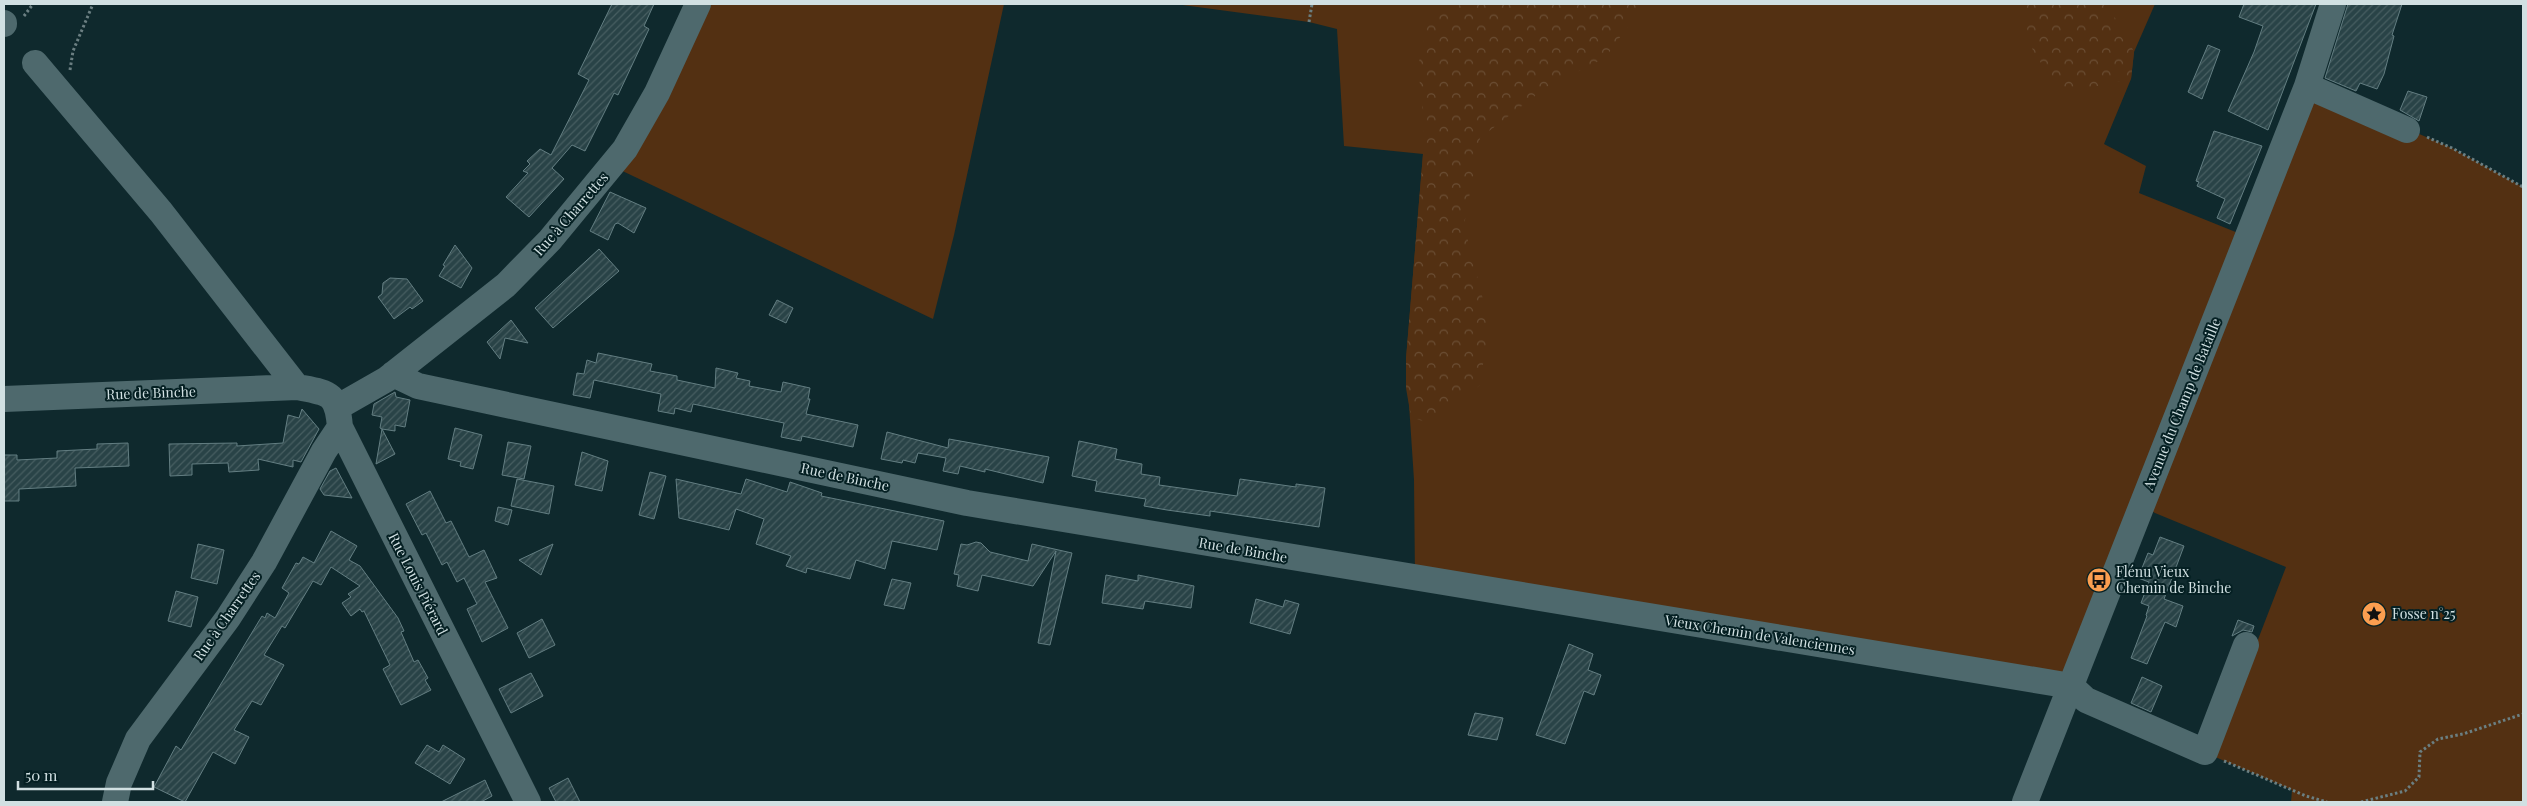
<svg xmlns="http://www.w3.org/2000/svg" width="2527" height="806" viewBox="0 0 2527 806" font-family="'Playfair Display',serif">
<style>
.green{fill:#533012}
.forest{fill:url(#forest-crowns)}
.building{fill:url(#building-hatch);stroke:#637e82}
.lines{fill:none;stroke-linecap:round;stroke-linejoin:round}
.path{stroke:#6b7f82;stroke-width:3;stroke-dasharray:2.5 2.5;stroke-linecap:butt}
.minor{stroke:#4e696d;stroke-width:26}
.labels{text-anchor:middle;stroke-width:4;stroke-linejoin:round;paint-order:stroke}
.street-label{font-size:14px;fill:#d1e0e2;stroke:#052023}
.poi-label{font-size:14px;fill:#d1e0e2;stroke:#052023;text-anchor:start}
</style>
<defs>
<pattern id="forest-crowns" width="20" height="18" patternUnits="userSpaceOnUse" patternTransform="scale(1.25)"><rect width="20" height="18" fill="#533012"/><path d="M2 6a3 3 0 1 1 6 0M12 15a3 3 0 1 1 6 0" fill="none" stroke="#6b4e34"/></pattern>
<pattern id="building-hatch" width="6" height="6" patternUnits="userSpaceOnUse" patternTransform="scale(1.25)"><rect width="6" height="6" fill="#294347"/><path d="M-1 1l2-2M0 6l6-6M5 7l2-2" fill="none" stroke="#475e61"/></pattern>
</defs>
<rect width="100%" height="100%" fill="#0f292d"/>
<path class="green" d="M698,4H1004L954,235L933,319L612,166Z
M1175,4H2155L2134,52L2131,79L2104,144L2146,166L2139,193L2248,237L2307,86L2452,148L2523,187V802H2291L2292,790L2213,756L2286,567L2155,513L2142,505L2071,686L1415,577L1414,480L1406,359L1423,154L1344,146L1337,29L1309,22Z"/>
<path class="forest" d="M1462,4H1644L1605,58L1548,86L1480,138L1464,225L1489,323L1480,385L1431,424L1411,417L1406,388V359L1423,154V112L1418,67L1427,22Z
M2015,4H2105L2123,29L2134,52L2131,79L2073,91L2053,81L2033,51L2022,10Z"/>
<path class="building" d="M612,4H654L644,26L649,29L618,95L614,93L585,151L572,145L552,168L564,179L529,217L506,197L528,173L523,171L530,164L527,161L540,149L551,155L589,80L578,74Z
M2244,4H2316L2268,130L2228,111L2254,52L2263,26L2239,17Z
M2348,4H2402L2392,35L2394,36L2384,74L2377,89L2360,83L2356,91L2325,78Z
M2208,45L2220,50L2202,99L2188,92Z
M2408,91L2427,97L2419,121L2400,110Z
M2214,131L2262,146L2230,224L2217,218L2225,199L2197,186L2199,182L2196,181Z
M610,192L646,208L634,233L618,223L615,224L608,240L590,231Z
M455,245L472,268L461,288L439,276L445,266L443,265Z
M599,249L619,271L553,328L535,308Z
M390,278L407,279L423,301L412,309L410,307L394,319L378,297L382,294L383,283Z
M777,300L793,308L786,323L769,315Z
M511,320L528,343L505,338L500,359L487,342Z
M598,353L652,364L650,371L677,376V380L715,388L716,368L738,373L736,378L750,381L749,386L781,392L783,382L810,388L808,399H810L806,414L858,425L853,447L802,436L801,441L781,437L784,423L693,404L691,412L675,408L674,414L658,411L661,394L594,380L590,398L573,395L577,373L584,374L587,360L596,363Z
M395,392L396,397L410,400L405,427L395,425V431L382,429L395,454L376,464L382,429L380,428L382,417L372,415L374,404Z
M302,409L319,429L301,462L293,460V467L258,459L259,470L229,472L228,463L192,464V475L170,476L169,444L237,443V446L283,443L288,415L299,418Z
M455,428L482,435L473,469L460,466L461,462L448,459Z
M887,432L948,448L949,439L1049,457L1043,483L985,469V472L960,466L958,474L943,471L946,458L918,453L915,463L903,460L902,463L881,459Z
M1079,441L1117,449L1115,459L1142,464L1141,474L1160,477L1159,485L1237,496L1240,479L1296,487V484L1325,488L1319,527L1210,511V516L1167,510L1144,506L1146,499L1095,491L1097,481L1072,476Z
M508,442L531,446L524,479L502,475Z
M128,443L129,466L75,468L76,486L19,489V501H4V455H17V460L57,458V451L97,449V444Z
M582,452L608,461L602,491L575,485Z
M336,468L352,498L324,495L320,489L330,471Z
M650,472L666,476L654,519L639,515Z
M517,479L554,486L549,514L511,506Z
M676,479L741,494L746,479L787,492L790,482L822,493L821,496L944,521L937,550L892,541L885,569L856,560L850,579L807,568L806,573L786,566L791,556L756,544L764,519L736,509L729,530L679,518Z
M430,491L446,523L451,521L469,557L484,550L497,578L485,582L508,628L482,642L467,609L477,604L464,578L457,582L447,562L442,565L426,533L422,535L406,504Z
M498,507L512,510L508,525L495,521Z
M331,531L357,546L349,560L360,566L398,618L404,631L401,632L414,662L418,660L428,678L425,680L431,690L401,705L383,669L390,665L364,611L362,612L360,609L351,616L342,603L351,597L348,594L360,586L331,567L321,585L313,581L285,628L282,626L264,655L284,665L261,705L252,701L234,730L249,737L235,764L213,752L185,802L154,787L176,746L181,750L262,616L265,618L267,613L275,618L289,593L282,588L296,563L299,564L303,557L314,563Z
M2160,537L2184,546L2164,599L2183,606L2176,627L2165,622L2147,664L2131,658L2147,616L2146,615L2149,606L2141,603L2149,582L2138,578L2148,553L2153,555Z
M976,542L981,543L990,552L1028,561L1032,544L1072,553L1050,645L1038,643L1056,551L1033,586L982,575L978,591L957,586L959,575L954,574L961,544L967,545Z
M198,544L224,550L217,584L191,578Z
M553,544L541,575L519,560Z
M1106,575L1138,581V575L1194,586L1191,608L1145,601L1143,609L1102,603Z
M892,579L911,583L904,609L884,605Z
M176,591L198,597L191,627L168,621Z
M1256,599L1283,607L1285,600L1299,604L1290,634L1250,623Z
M542,619L555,645L529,658L517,633Z
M2238,620L2254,626L2252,632L2243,630L2232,636Z
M1569,644L1593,654L1588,670L1601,675L1594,695L1584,691L1565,744L1536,735Z
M531,673L543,696L511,713L499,689Z
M2142,677L2162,686L2151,712L2131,703Z
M1475,713L1503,718L1497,740L1468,735Z
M427,745L439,752L443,745L465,759L450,784L415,763Z
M568,778L580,802H556L549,788Z
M485,780L492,796L481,802H441Z"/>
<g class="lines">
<path class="path" d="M24,16L33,4
M1309,22L1312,4
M70,70L73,51L93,4
M2427,137L2452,148L2523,187
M2224,761L2306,796L2327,802
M2361,802L2405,791L2419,777L2420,752L2438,739L2463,734L2523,714"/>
<path class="minor" d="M4,23V24
M35,63L161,212L297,387
M2307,86L2407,130
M393,374L418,386L967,503L2071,686L2086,700L2205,752L2246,645
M4,399L297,387C329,393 337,392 340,427L528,802
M338,407L387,379L506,285L550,240L625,149L657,93L698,4
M115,802L119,783L138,739L228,618L264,562L324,451L340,427
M2025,802L2307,86L2333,4"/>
</g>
<defs>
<symbol id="bus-disc" viewBox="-11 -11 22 22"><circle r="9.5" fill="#fb9e50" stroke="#052023"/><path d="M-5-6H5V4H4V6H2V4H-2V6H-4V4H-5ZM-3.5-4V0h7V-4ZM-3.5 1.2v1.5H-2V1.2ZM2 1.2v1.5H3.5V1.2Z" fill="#111"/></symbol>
<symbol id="sight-disc" viewBox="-11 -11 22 22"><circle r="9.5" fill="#fb9e50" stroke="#052023"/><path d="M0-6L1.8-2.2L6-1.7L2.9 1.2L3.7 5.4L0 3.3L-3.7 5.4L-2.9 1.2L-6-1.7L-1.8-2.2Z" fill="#111"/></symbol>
</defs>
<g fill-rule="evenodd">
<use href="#bus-disc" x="2085" y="566" width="28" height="28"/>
<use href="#sight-disc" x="2360" y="600" width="28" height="28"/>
</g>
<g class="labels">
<g class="street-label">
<text transform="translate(571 214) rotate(-49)" y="5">Rue à Charrettes</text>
<text transform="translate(151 393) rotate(-2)" y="5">Rue de Binche</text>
<text transform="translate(2182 404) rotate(-68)" y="5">Avenue du Champ de Bataille</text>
<text transform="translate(845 477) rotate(12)" y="5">Rue de Binche</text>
<text transform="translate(1243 550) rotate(10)" y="5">Rue de Binche</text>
<text transform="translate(418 584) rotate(63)" y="5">Rue Louis Piérard</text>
<text transform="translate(227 616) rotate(-55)" y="5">Rue à Charrettes</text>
<text transform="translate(1760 635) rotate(9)" y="5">Vieux Chemin de Valenciennes</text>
</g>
<g class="poi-label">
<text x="2116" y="577">Flénu Vieux<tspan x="2116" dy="16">Chemin de Binche</tspan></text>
<text x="2392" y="619">Fosse n°25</text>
</g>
</g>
<rect width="2527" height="806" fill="none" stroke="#d1e0e2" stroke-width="10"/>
<path d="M18 781v8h135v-8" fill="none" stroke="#d1e0e2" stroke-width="2.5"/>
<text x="25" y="781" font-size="15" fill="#d1e0e2" stroke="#052023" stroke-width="4" paint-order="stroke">50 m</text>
</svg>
